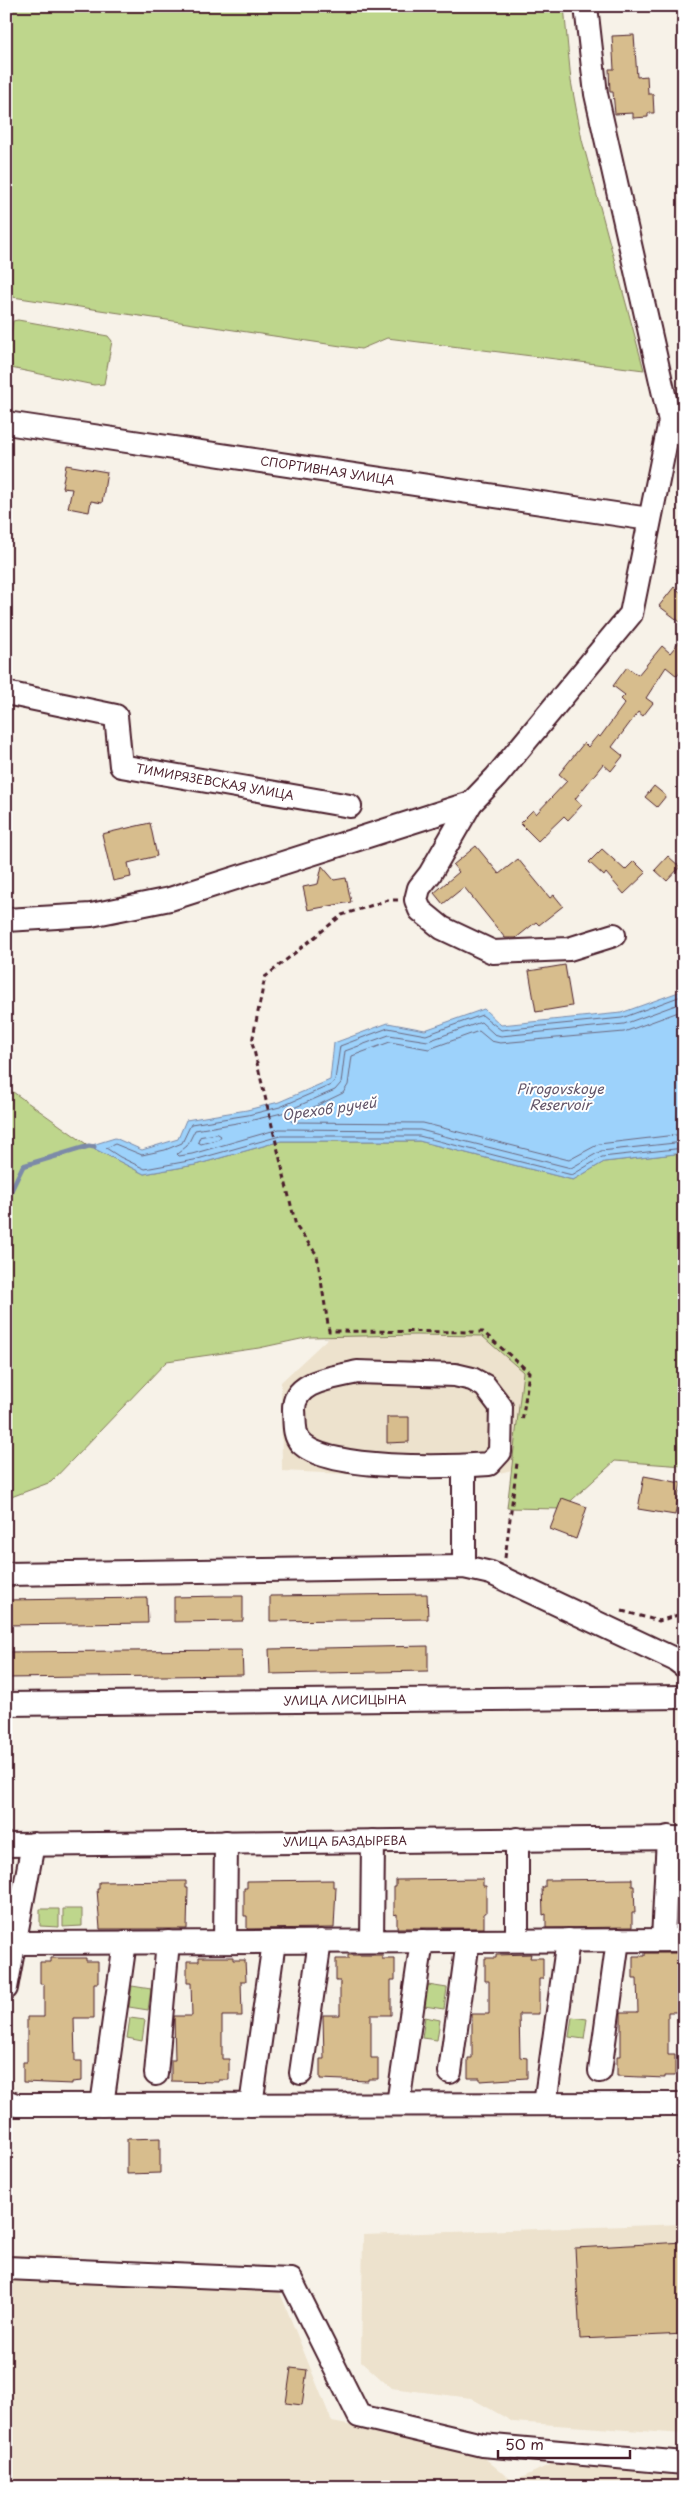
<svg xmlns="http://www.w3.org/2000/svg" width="690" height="2493" viewBox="0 0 690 2493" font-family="'Playpen Sans',sans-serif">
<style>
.built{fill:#ede2cd}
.green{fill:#bed68c;stroke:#847a5c}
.water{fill:#9dd2fb;stroke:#7c8aa8}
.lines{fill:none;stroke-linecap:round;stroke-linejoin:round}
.shore{stroke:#6b677e;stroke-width:1}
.stream{stroke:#7c8aa8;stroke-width:5}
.building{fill:#d7bd8d;stroke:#4a1f2b}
.minor-casing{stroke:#4a1f2b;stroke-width:26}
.path{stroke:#4a1f2b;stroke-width:3;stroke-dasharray:5 4;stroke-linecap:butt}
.minor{stroke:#fff;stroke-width:22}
.labels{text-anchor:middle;stroke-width:4;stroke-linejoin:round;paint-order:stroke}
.street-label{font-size:12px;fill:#4a1f2b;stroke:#fff}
.water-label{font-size:14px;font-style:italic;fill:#635569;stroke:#fff}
</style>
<rect width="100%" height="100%" fill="#f7f2e8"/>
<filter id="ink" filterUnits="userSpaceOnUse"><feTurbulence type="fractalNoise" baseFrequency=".02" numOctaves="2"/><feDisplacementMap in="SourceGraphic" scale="10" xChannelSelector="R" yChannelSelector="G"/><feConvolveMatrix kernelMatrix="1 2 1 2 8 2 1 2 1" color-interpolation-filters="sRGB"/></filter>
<g filter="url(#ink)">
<path class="built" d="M416,1335L482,1336L523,1372L512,1470L470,1480L282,1471L281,1382L329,1337Z
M684,2224V2434L513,2422L471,2398L391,2388L361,2361L363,2235Z
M6,2255H72V2275L279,2290L332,2422L474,2449L513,2482L553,2463L684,2477V2487H6Z"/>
<path class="green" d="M6,6H564L571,81L582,140L644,370L387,338L361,349L6,296Z
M18,320L108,336L112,341L104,384L94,385L6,367L13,321Z
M6,1087L89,1146L144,1174L195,1165L281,1141H419L573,1180L604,1162L684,1153V1466L615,1461L562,1509L507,1508L523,1372L482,1336L416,1335L310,1337L259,1348L167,1361L51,1482L6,1499Z
M40,1909H59V1927L40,1926Z
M63,1909H82V1926L63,1927Z
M428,1985L447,1988L444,2009L424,2006Z
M132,1986L151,1989L148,2010L129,2007Z
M425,2017L440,2020L437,2040L422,2038Z
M572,2017L587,2019L584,2039L569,2037Z
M130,2018L145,2020L142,2041L127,2038Z"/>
<path class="water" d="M684,990V1153L604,1162L573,1180L419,1141H281L195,1165L144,1174L89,1146L115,1138L142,1150L178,1139L186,1120L247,1110L279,1102L330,1080L334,1043L388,1023L425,1030L484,1009L501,1025L621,1013Z"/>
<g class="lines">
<path class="shore" d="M684,995L622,1018L501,1030L482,1015L426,1035L388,1028L340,1046L335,1080L331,1085L280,1107L248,1115L191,1124L182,1143L165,1150L142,1155L115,1144L106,1148L120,1157L145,1169L194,1160L280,1136H419L572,1175L602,1157L684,1148
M684,1002L624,1024L501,1036L494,1034L481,1022L428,1041L389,1035L345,1051L341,1083L335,1090L282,1113L249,1121L195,1130L187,1146L177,1154L179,1156L192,1154L279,1129L420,1130L571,1168L601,1151L684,1142
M684,1010L624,1032L500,1043L491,1041L479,1031L429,1049L390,1042L352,1056L348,1085L343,1093L289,1119L292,1122L423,1123L569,1160L599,1144L684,1134
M218,1134L221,1136L219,1139L201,1144L198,1142L200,1137Z"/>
<path class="stream" d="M6,1201L23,1166L89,1146L94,1147"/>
</g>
<path class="building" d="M634,35L637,77L647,76L648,94H653L654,113H648V117L633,118V113L615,114L613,92H610L609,69H614L612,36Z
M66,465L107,472L102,503L91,501L89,512L68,508L72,489L62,488Z
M674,587L684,595V625L659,606Z
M684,636V668L677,676L666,667L646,698L653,703L643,716L638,712L612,747L623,756L611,771L603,764L575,799L582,805L568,820L564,816L538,841L520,823L533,810L536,814L567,781L559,774L584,743L588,747L598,735L600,737L625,703L621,699L625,695L613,686L627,667L638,675L662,646L670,653Z
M654,786L666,796L657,807L645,797Z
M150,823L157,856L128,863L131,877L113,881L102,834Z
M476,846L499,874L518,859L550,898L554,895L563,906L539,925L536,922L516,938H505L464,887L443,904L434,893L459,872L453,865Z
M602,849L625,870L634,861L646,873L624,894L606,873L604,876L589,862Z
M668,856L680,867L667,881L655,870Z
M322,866L334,880L346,878L351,902L308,910L303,887L318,884Z
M565,965L572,1006L536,1012L529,971Z
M387,1417H409V1442L387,1443Z
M644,1476L681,1483L675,1515L638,1509Z
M562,1498L587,1507L576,1539L550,1529Z
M427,1594L428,1619L270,1621V1596Z
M222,1596H243V1621L174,1622V1597Z
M147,1598L148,1623L6,1625V1600Z
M428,1646V1671L270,1674L269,1649Z
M242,1650L243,1675L6,1678V1652Z
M483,1879V1886H486V1913H484V1928H397V1914L394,1915V1887H396V1880Z
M632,1879V1886H634L635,1913H632V1927L546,1928V1914L543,1915L542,1887H545V1880Z
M333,1880V1887H336L334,1928L247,1929V1916H244V1888H247V1881Z
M186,1881V1888H188L187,1929H100L97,1889H99V1882Z
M645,1953H679V1956H684V2012H668V2055H675V2076H665V2078L617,2076V2056H621V2012H638L637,1978H633V1956H645Z
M531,1954L530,1958H543V1979H539V2014H519L520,2057L527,2058V2078L480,2081V2078H468V2058H472V2014H489V1981H485V1958H496V1955Z
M348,1955H382V1959H395V1980H391V2015H371V2058H378V2079H368V2081L320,2079V2059H324L323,2015H340V1981H336V1959H348Z
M199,1957H233V1960H245L246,1981H241L242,2016H222V2059H229V2080H219V2082L171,2081V2060H175L174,2016H192L191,1983H187V1961H199Z
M51,1958H86V1961H98V1983H94V2018H74L75,2061H82V2081L72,2082V2084L23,2082V2062H27V2017H44V1984H40V1962H51Z
M160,2138V2173L127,2174V2139Z
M684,2242V2334L580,2339L575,2248Z
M291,2368L307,2370L302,2405L286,2403Z"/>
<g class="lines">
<defs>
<g id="minor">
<path id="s1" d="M6,423L649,519"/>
<path id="s2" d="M6,693L116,716L121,766L350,806"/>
<path d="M471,803L430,874L419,888L416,900L420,910L442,928L493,952L569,949L614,935"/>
<path d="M6,920L91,915L170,899L471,803L496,777L631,614L670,421L596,94L586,6"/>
<path d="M357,1372L455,1375L472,1379L485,1386L501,1407L500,1452L489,1464C450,1467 327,1471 301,1443C293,1435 295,1421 294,1410C293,1380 335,1378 357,1372Z"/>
<path d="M464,1466V1567"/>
<path d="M6,1574L464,1567L491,1573L676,1660L684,1666"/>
<path id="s3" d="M6,1704L684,1697"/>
<path id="s4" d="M6,1845L684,1838"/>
<path d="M517,1940V1839"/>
<path d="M663,1940L668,1837"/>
<path d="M372,1941L373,1841"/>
<path d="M225,1942L226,1842"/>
<path d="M15,1943L684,1940"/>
<path d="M6,1988L33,1844"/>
<path d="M600,2071L618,1940"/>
<path d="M450,2072L468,1941"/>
<path d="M301,2073L320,1941"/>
<path d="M156,2074L168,1942"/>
<path d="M6,2101L16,2105L684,2104"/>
<path d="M398,2104L422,1941"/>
<path d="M545,2104L568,1940"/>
<path d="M102,2105L125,1942"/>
<path d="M251,2105L274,1942"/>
<path d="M6,2268L291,2280L359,2416L482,2445L684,2463"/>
</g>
</defs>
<use href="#minor" class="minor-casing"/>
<path class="path" d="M398,900H388L342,915L265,977L252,1042L296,1226L317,1255L329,1331L483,1332L529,1372L522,1423
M505,1558L517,1463
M622,1611L659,1621L684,1613"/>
<use href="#minor" class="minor"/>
</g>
</g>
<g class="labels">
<g class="street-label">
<text dy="4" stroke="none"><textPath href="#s1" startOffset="325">СПОРТИВНАЯ УЛИЦА</textPath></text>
<text dy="4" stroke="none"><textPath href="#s2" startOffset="258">ТИМИРЯЗЕВСКАЯ УЛИЦА</textPath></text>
<text dy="4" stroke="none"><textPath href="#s3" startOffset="339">УЛИЦА ЛИСИЦЫНА</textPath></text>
<text dy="4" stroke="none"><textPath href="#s4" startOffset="339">УЛИЦА БАЗДЫРЕВА</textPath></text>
</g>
<g class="water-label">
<text x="560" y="1094">Pirogovskoye<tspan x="560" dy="16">Reservoir</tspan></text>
<text transform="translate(329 1109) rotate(-8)" y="5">Орехов ручей</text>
</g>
</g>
<rect width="690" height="2493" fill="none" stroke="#fff" stroke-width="25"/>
<rect x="12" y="12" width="665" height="2468" fill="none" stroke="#4a1f2b" stroke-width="2" filter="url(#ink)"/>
<path d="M498 2450v8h132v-8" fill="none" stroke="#4a1f2b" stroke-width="2.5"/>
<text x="505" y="2450" font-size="15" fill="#4a1f2b" stroke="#ffffff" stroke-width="4" paint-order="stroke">50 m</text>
</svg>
